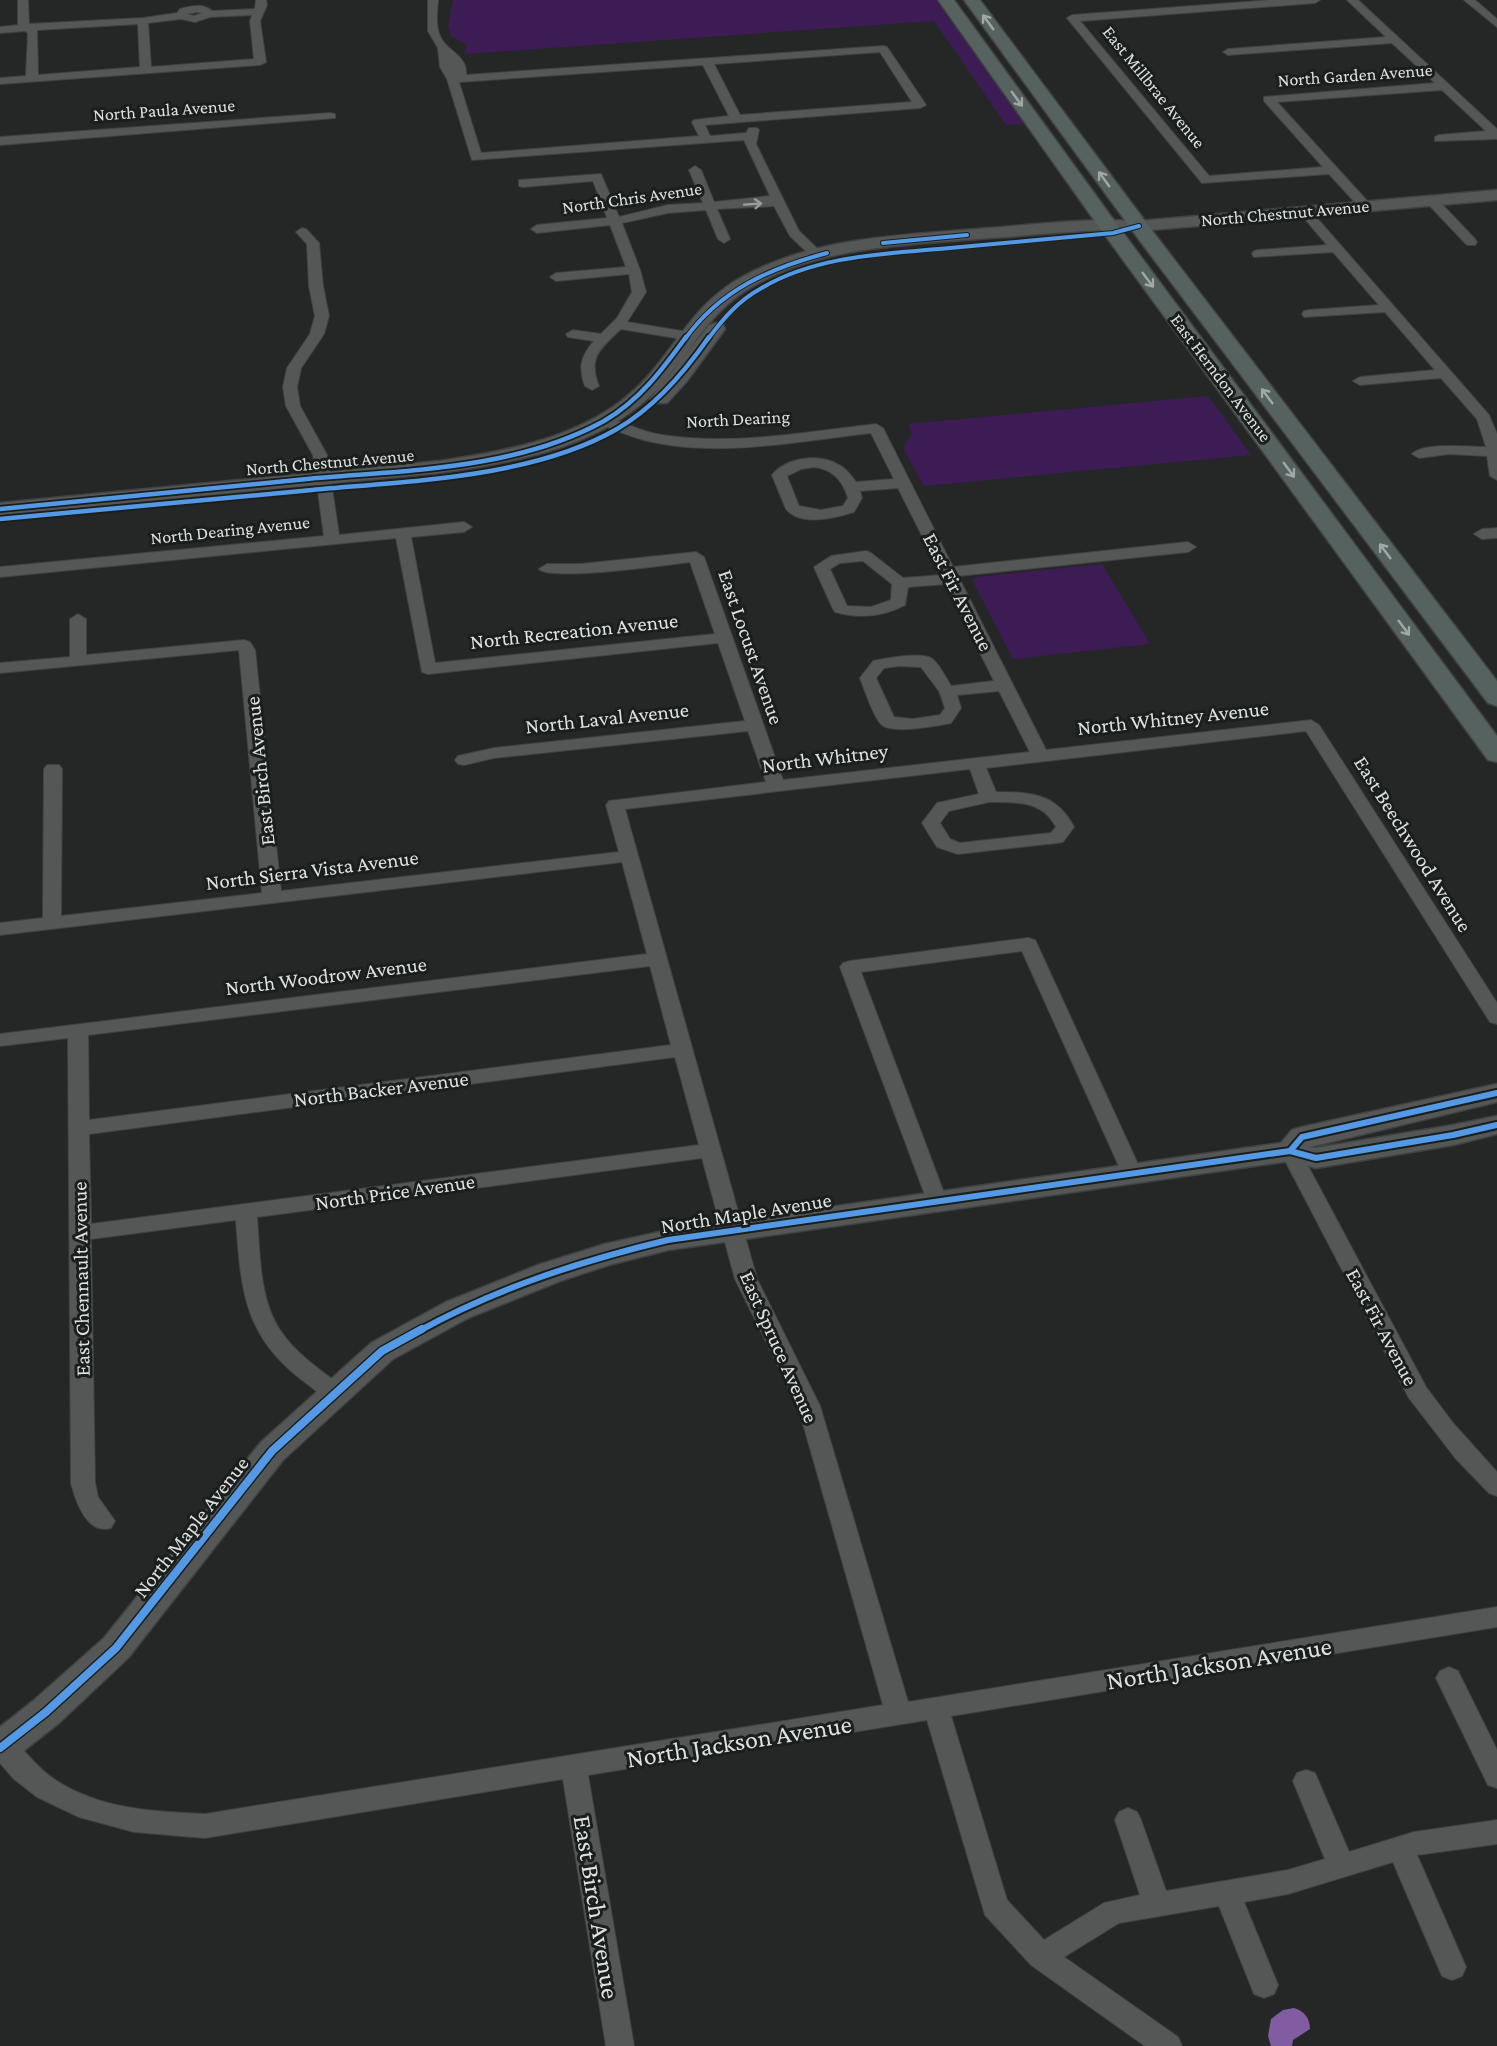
<svg xmlns="http://www.w3.org/2000/svg" width="1497" height="2046" viewBox="0 0 1497 2046" font-family="'Crimson Pro',serif">
<style>
.green{fill:#3d1c56}
.water{fill:#815ca3}
.lines{fill:none;stroke-linecap:round;stroke-linejoin:round}
.street-casing{stroke:#404241;stroke-width:2}
.secondary-casing{stroke:#404241;stroke-width:3}
.primary-casing{stroke:#404241;stroke-width:3}
.street{fill:#555756;fill-rule:evenodd}
.secondary{fill:#555756;fill-rule:evenodd}
.primary{fill:#55625f;fill-rule:evenodd}
.cycleway-far3-casing{stroke:#1a1f1d;stroke-width:6}
.cycleway-far2-casing{stroke:#1a1f1d;stroke-width:8}
.cycleway-far1-casing{stroke:#1a1f1d;stroke-width:10}
.cycleway-casing{stroke:#1a1f1d;stroke-width:11}
.cycleway-far3{stroke:#5399e6;stroke-width:4}
.cycleway-far2{stroke:#5399e6;stroke-width:4.5}
.cycleway-far1{stroke:#5399e6;stroke-width:6}
.cycleway{stroke:#5399e6;stroke-width:8}
.oneway{stroke:#a0a8a6}
.oneway2{stroke:#9a9c9c}
.labels{text-anchor:middle;stroke-width:6;stroke-linejoin:round;paint-order:stroke}
.far-street-label{font-size:18px;fill:#dee2e1;stroke:#1a1f1d}
.street-label{font-size:21px;fill:#dee2e1;stroke:#1a1f1d}
.near-street-label{font-size:26px;fill:#dee2e1;stroke:#1a1f1d}
</style>
<rect width="100%" height="100%" fill="#242726"/>
<path class="green" d="M453,0H936L1024,124L1006,125L934,21L464,54L467,45L451,36L448,26Z
M1208,396L1251,455L924,486L904,450L905,444L912,434L908,424Z
M1102,564L1150,644L1013,659L972,580L976,577Z"/>
<path class="water" d="M1294,2008C1304,2011 1310,2018 1310,2029L1293,2040L1292,2046H1271L1268,2036L1271,2019L1283,2010Z"/>
<g class="lines">
<defs>
<path id="street" d="M18,0H28L29,24L143,18L177,13L180,9C191,6 203,3 212,11L255,9L256,0H266L267,5L260,21L266,62L260,65L0,84V78L26,76L28,33L25,31L0,33V27L18,25ZM197,12L202,13L194,16L187,14ZM252,15L250,21L254,59L151,67L148,23L181,19L195,22L210,17ZM138,24L140,67L38,75L37,30Z
M428,0H438C437,12 435,27 441,38C448,52 468,56 466,75L883,46L887,47L926,105L920,108L705,125L710,136L746,133L749,128H757L759,130L756,144L799,231L824,255L823,258H813L790,236L774,206L717,209L730,239L724,243L718,239L706,210L668,213L622,223L640,270L646,292L627,322L688,332L695,336L688,340L621,329C601,348 587,357 599,386L592,390L585,386C578,367 581,356 594,341L568,337L566,334L573,330L601,334L617,318L632,292L629,274L556,281L550,277L556,273L626,267L610,225L537,233L531,229L537,225L607,218L593,181L523,187L519,186V180L601,174L619,217L668,205L703,203L689,170L695,166L701,170L714,202L770,196L744,140L472,160L447,79L440,67L438,48L428,31ZM880,52L912,102L740,115L714,64ZM703,65L729,116L694,120L692,122L699,136L481,153L459,82Z
M1272,0H1320L1315,3L1080,21L1209,176L1323,167L1264,101V97L1435,83L1392,43L1228,55L1223,52L1228,49L1386,37L1347,0H1358L1497,129V139L1435,141V137L1439,135L1486,131L1442,90L1277,102L1370,204L1372,207L1370,210H1362L1329,174L1202,183L1067,18L1072,15Z
M1464,0H1475L1497,19V27Z
M331,113L335,114V118L0,145V137Z
M1432,197L1436,198L1475,239L1477,242L1475,245H1467L1428,204L1426,201Z
M1305,208L1309,209L1489,415L1497,434V480L1490,476L1487,456L1449,454L1419,458L1412,454C1424,442 1468,447 1486,447L1477,419L1441,378L1360,385L1353,381L1360,377L1435,370L1385,312L1304,317L1302,314L1304,311L1309,310L1379,305L1333,252L1254,257L1252,254L1254,251L1258,250L1327,245L1299,212Z
M302,228L306,229L319,243L323,286L329,316L324,334L301,368L297,387L300,406L327,455L339,535L464,522L472,527L464,532L411,537L435,663L715,634L690,562C668,565 550,581 539,569L547,564H581L696,552L704,557L783,780L1030,752L999,691L957,695L961,708L951,723C937,726 893,734 882,725C874,719 864,688 860,678L873,661C885,658 920,652 931,658C939,663 946,678 951,686L994,681L946,584L908,587L905,605C882,617 860,619 835,612L833,609L814,567L831,556L866,551L871,553L903,578L942,575L898,488L860,491L862,498L854,512C835,518 801,527 786,509L772,475C786,457 820,453 839,465C847,469 851,476 856,482L894,479L871,433C800,441 723,457 652,442C634,438 617,431 600,424L598,421L605,417C624,422 642,432 662,435C733,446 805,432 876,424L883,428L953,567L1188,542L1196,547L1188,552L958,576L1046,750L1311,720L1319,725L1497,1003V1024L1490,1022L1306,731L986,768L996,792C1031,792 1056,793 1074,827L1063,842L1057,843L958,854L937,847L922,823L937,803L979,794L970,769L625,809L757,1279L820,1406L908,1702L1497,1607V1627L951,1716L1007,1900L1044,1940L1104,1903L1140,1895L1115,1820L1119,1812L1128,1808L1137,1812L1141,1820L1166,1891L1288,1870L1325,1859L1293,1781L1297,1773L1306,1770L1315,1773L1349,1852L1414,1832L1497,1820V1844L1417,1855L1466,1967L1462,1976L1452,1980L1442,1976L1393,1862L1288,1894L1244,1902L1278,1985L1274,1994L1264,1998L1254,1994L1219,1906L1119,1923L1064,1957L1178,2037L1182,2046H1145L1031,1965L985,1915L927,1720L588,1775L634,2046H606L563,1779L205,1838L134,1832L79,1817L37,1797L14,1779L0,1763V1736C5,1736 9,1737 13,1740C29,1754 36,1768 57,1781C101,1809 154,1812 205,1814L883,1705L798,1406L735,1279L702,1158L257,1217C260,1253 259,1299 280,1330C296,1354 320,1370 342,1386L345,1392L342,1398C327,1403 318,1392 306,1383C244,1338 241,1291 236,1220L91,1239L95,1483L98,1497L115,1521L111,1528C87,1535 76,1502 71,1483L68,1038L0,1046V1034L647,954L622,862L0,935V923L43,918L44,769L47,765H59L62,769L61,916L262,893L239,650L0,673V663L70,657V619L78,614L86,619V655L244,640L250,642L255,650L281,891L619,852L606,805L609,801L766,782L748,731L494,758L464,765L458,764L455,760L458,756L494,748L745,721L718,643L428,674L422,672L396,538L0,577V567L324,536L313,455L286,406L283,387L287,368L310,334L315,316L309,286L307,244L296,232ZM814,467C833,469 843,481 848,498L843,506L821,510L799,506L787,476L801,469ZM863,561L892,584L891,600L871,607L847,606L830,569L840,563ZM899,666L921,667L939,691L945,708L940,715L913,719L894,717L876,678L884,668ZM989,802C1016,802 1042,800 1056,827L1051,833L960,843L950,839L940,823L949,811ZM650,966L671,1045L89,1120L88,1035ZM675,1057L699,1145L91,1224L89,1134Z
M1497,528V538L1482,539L1474,534L1482,529Z
M1028,938L1035,940L1037,944L1142,1173L1139,1178L1132,1180L1125,1178L1122,1173L1022,951L861,972L947,1201L943,1206L936,1208L929,1206L840,967L843,963L850,961Z
M1290,1144L1297,1146L1300,1151L1426,1387L1453,1423L1497,1472V1496L1489,1493L1456,1459L1409,1398L1280,1151L1283,1146Z
M1449,1667L1458,1671L1497,1750V1788L1488,1785L1436,1678L1440,1671Z"/>
<path id="secondary" d="M1497,190V200L1139,231C1089,228 1039,235 989,238C911,245 825,245 755,285C710,310 695,346 663,383C608,446 518,462 440,473L0,515V503L440,461C515,450 597,435 649,375C681,338 697,302 742,277C816,236 907,235 990,228C1040,224 1089,218 1139,221Z
M716,323L723,325L725,329L687,381L667,403H653L650,399L709,325Z
M1497,1084V1102L1310,1147L1316,1148L1453,1125L1497,1116V1134L1453,1145L1316,1168L1290,1161L668,1250L609,1265L560,1281L468,1318L393,1359L283,1460L128,1658L59,1723L13,1759L0,1763V1727L33,1701L104,1638L261,1442L371,1343L446,1302L538,1265L605,1244L668,1230L1281,1143L1292,1130L1302,1127Z"/>
<path id="primary" d="M938,0H954L1113,219L1497,736V762L1488,760L1099,227Z
M964,0H980L1154,233L1497,681V706L1488,703L1140,241Z"/>
</defs>
<use href="#street" class="street-casing"/>
<use href="#secondary" class="secondary-casing"/>
<use href="#primary" class="primary-casing"/>
<use href="#street" class="street"/>
<use href="#secondary" class="secondary"/>
<use href="#primary" class="primary"/>
<defs>
<path id="cycleway-far3" d="M883,243L967,235
M685,339C720,290 770,268 827,253
M708,339C723,319 738,301 760,289C816,255 886,254 950,248C1004,243 1059,238 1113,233L1139,226"/>
<path id="cycleway-far2" d="M0,509C102,499 205,489 307,479C406,470 515,470 604,421C640,400 662,370 686,337
M0,519C104,510 208,500 312,490C408,481 532,478 617,429C655,407 684,373 709,337"/>
<path id="cycleway-far1" d="M1290,1151L1302,1137L1497,1093
M419,1331C497,1288 581,1261 668,1240L1290,1151L1316,1158L1453,1135L1497,1125"/>
<path id="cycleway" d="M0,1748L46,1712L116,1648L272,1451L382,1351L422,1329"/>
</defs>
<use href="#cycleway-far3" class="cycleway-far3-casing"/>
<use href="#cycleway-far2" class="cycleway-far2-casing"/>
<use href="#cycleway-far1" class="cycleway-far1-casing"/>
<use href="#cycleway" class="cycleway-casing"/>
<use href="#cycleway-far3" class="cycleway-far3"/>
<use href="#cycleway-far2" class="cycleway-far2"/>
<use href="#cycleway-far1" class="cycleway-far1"/>
<use href="#cycleway" class="cycleway"/>
</g>
<defs><path id="oneway-shaft" d="M-6 0H5M1.5-3L5.5 0L1.5 3" fill="none" stroke-width="1.6" stroke-linecap="round" stroke-linejoin="round" transform="scale(1.5)"/></defs>
<g class="oneway">
<use href="#oneway-shaft" transform="translate(988 22) rotate(-126)"/>
<use href="#oneway-shaft" transform="translate(1017 99) rotate(54)"/>
<use href="#oneway-shaft" transform="translate(1104 179) rotate(-126)"/>
<use href="#oneway-shaft" transform="translate(1148 280) rotate(53)"/>
<use href="#oneway-shaft" transform="translate(1267 396) rotate(-127)"/>
<use href="#oneway-shaft" transform="translate(1289 470) rotate(54)"/>
<use href="#oneway-shaft" transform="translate(1385 551) rotate(-127)"/>
<use href="#oneway-shaft" transform="translate(1404 628) rotate(54)"/>
</g>
<use class="oneway2" href="#oneway-shaft" transform="translate(753 204) rotate(-4)"/>
<g class="labels">
<g class="far-street-label">
<text transform="translate(1355 75) rotate(-4)" y="6">North Garden Avenue</text>
<text transform="translate(1154 87) rotate(51)" y="6">East Millbrae Avenue</text>
<text transform="translate(164 110) rotate(-4)" y="6">North Paula Avenue</text>
<text transform="translate(632 198) rotate(-8)" y="6">North Chris Avenue</text>
<text transform="translate(1285 213) rotate(-5)" y="6">North Chestnut Avenue</text>
<text transform="translate(1221 378) rotate(53)" y="6">East Herndon Avenue</text>
<text transform="translate(738 419) rotate(-3)" y="6">North Dearing</text>
<text transform="translate(330 462) rotate(-5)" y="6">North Chestnut Avenue</text>
<text transform="translate(230 530) rotate(-6)" y="6">North Dearing Avenue</text>
</g>
<g class="street-label">
<text transform="translate(958 592) rotate(63)" y="7">East Fir Avenue</text>
<text transform="translate(574 631) rotate(-6)" y="7">North Recreation Avenue</text>
<text transform="translate(751 647) rotate(71)" y="7">East Locust Avenue</text>
<text transform="translate(607 718) rotate(-6)" y="7">North Laval Avenue</text>
<text transform="translate(1173 718) rotate(-6)" y="7">North Whitney Avenue</text>
<text transform="translate(825 758) rotate(-7)" y="7">North Whitney</text>
<text transform="translate(260 771) rotate(-96)" y="7">East Birch Avenue</text>
<text transform="translate(1413 844) rotate(58)" y="7">East Beechwood Avenue</text>
<text transform="translate(312 870) rotate(-7)" y="7">North Sierra Vista Avenue</text>
<text transform="translate(326 976) rotate(-7)" y="7">North Woodrow Avenue</text>
<text transform="translate(381 1089) rotate(-7)" y="7">North Backer Avenue</text>
<text transform="translate(395 1192) rotate(-8)" y="7">North Price Avenue</text>
<text transform="translate(746 1213) rotate(-9)" y="7">North Maple Avenue</text>
<text transform="translate(81 1279) rotate(-91)" y="7">East Chennault Avenue</text>
<text transform="translate(1382 1327) rotate(62)" y="7">East Fir Avenue</text>
<text transform="translate(779 1347) rotate(66)" y="7">East Spruce Avenue</text>
<text transform="translate(191 1527) rotate(-52)" y="7">North Maple Avenue</text>
</g>
<g class="near-street-label">
<text transform="translate(1219 1663) rotate(-9)" y="9">North Jackson Avenue</text>
<text transform="translate(739 1741) rotate(-9)" y="9">North Jackson Avenue</text>
<text transform="translate(597 1907) rotate(81)" y="9">East Birch Avenue</text>
</g>
</g>
</svg>
